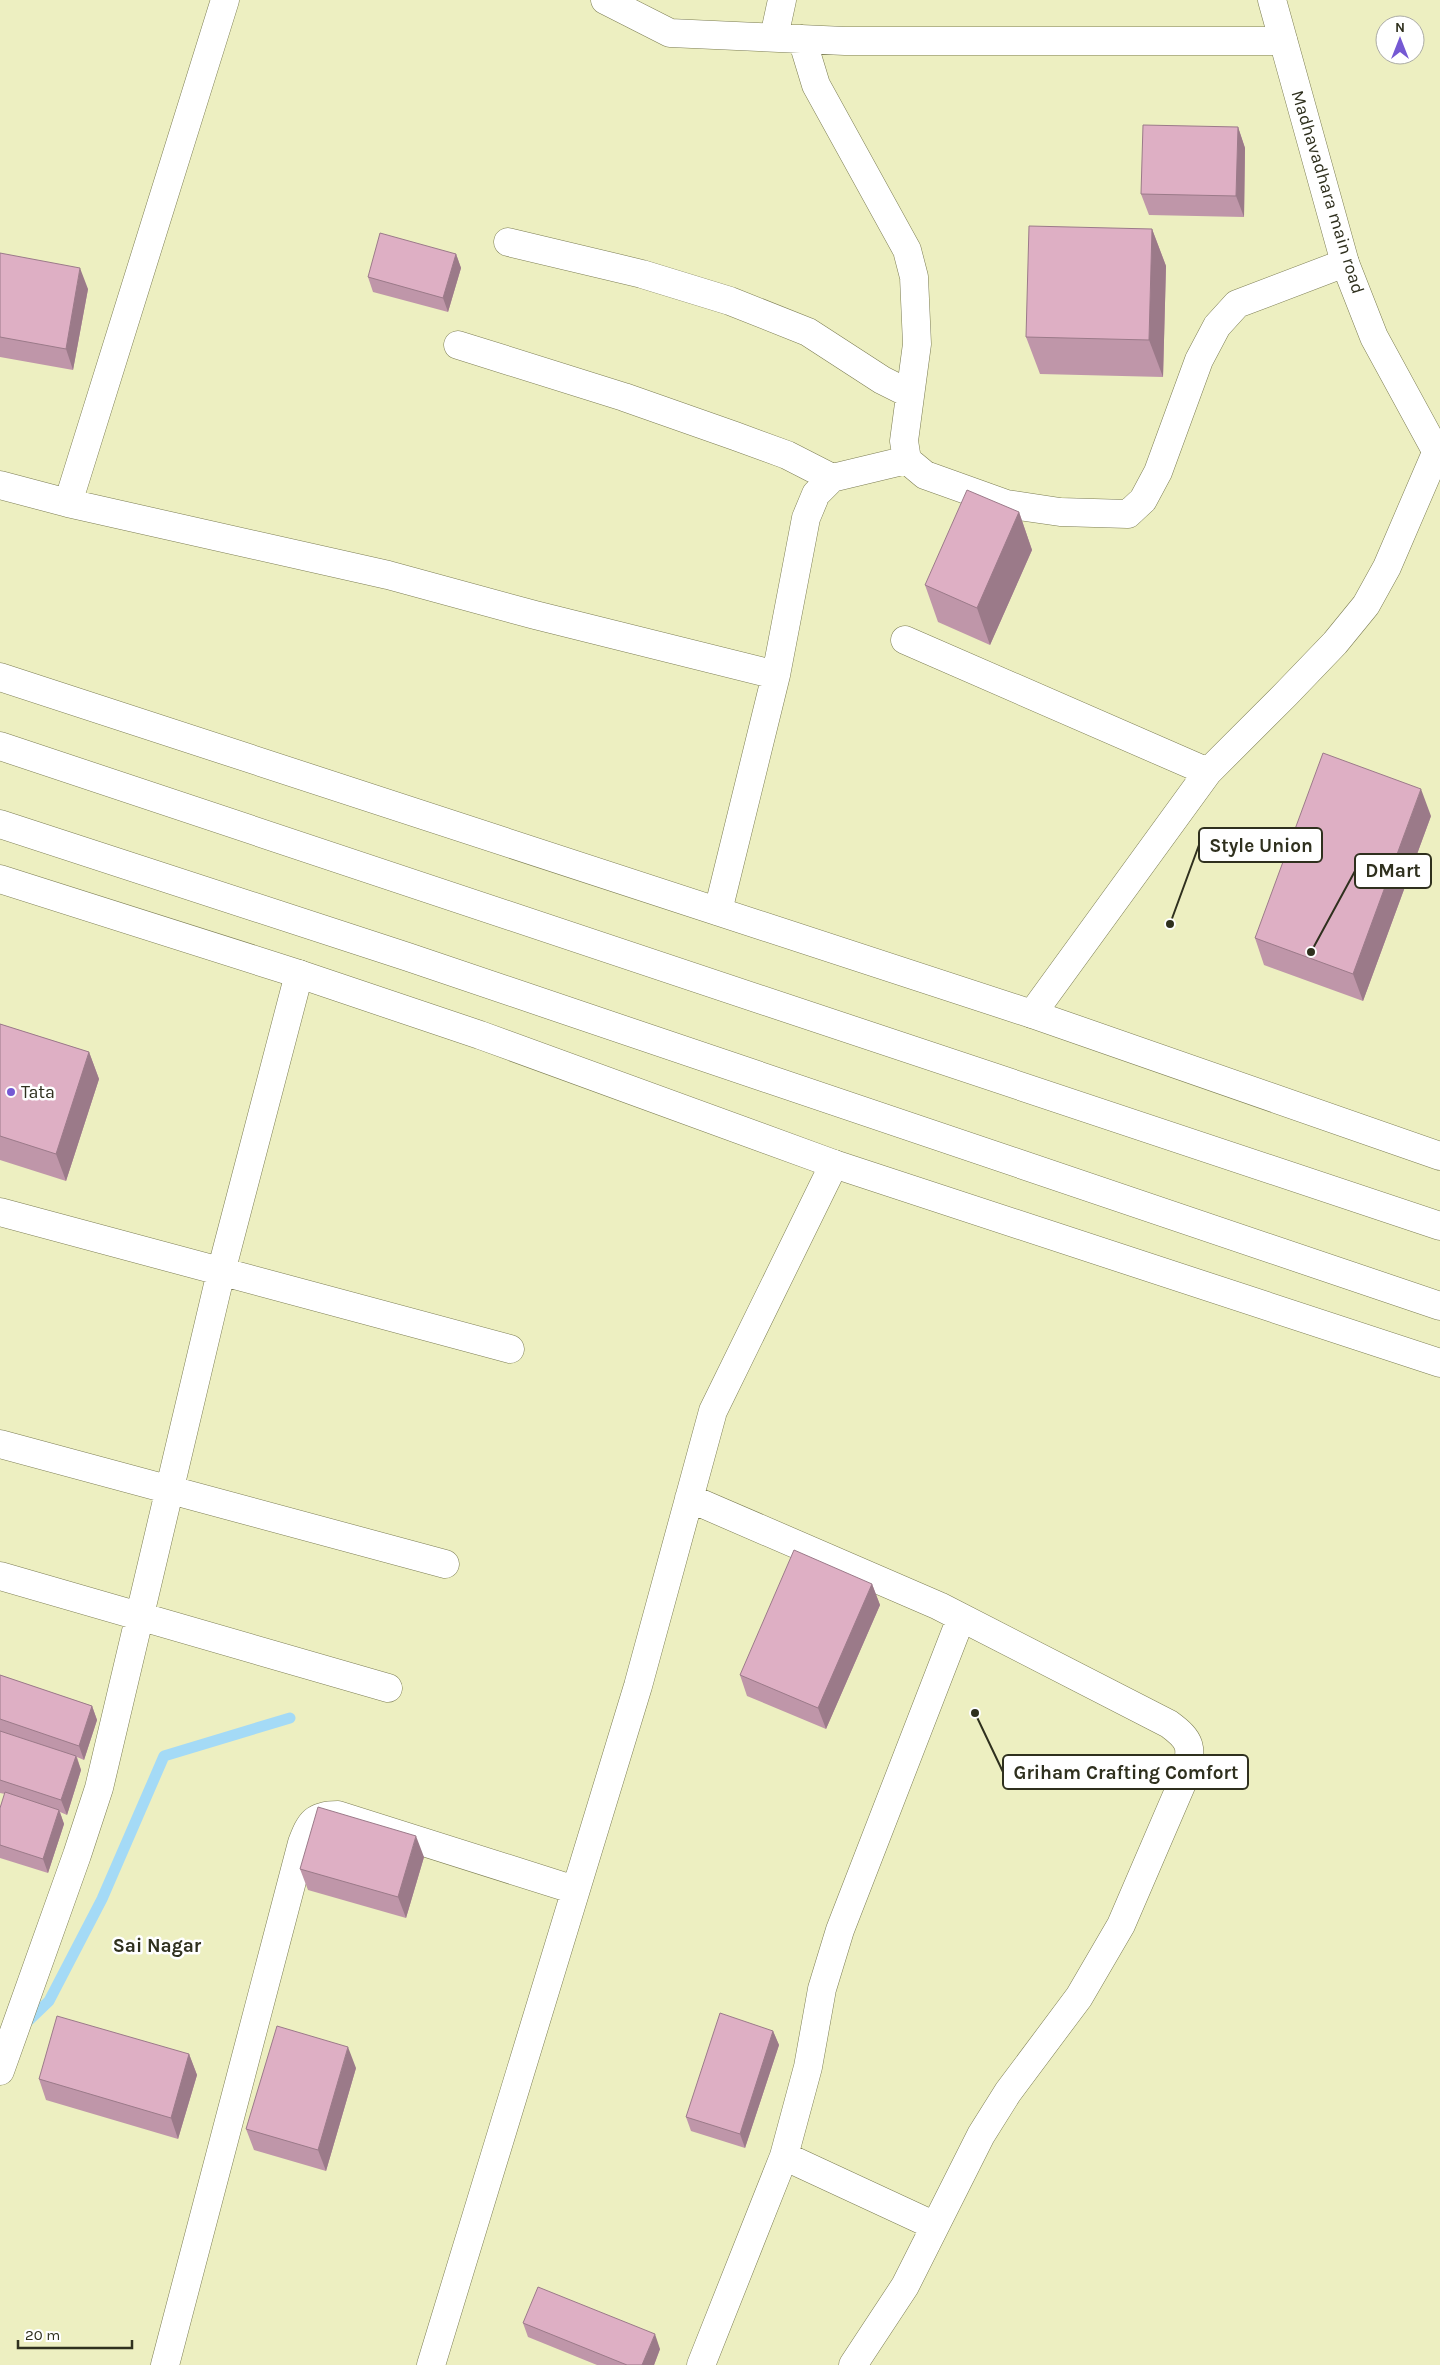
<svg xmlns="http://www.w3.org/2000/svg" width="1440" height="2365" viewBox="0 0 1440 2365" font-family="Karla,sans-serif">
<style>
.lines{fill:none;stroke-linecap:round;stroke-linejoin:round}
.stream{stroke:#a4daf6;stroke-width:11}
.minor-casing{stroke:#7c7d53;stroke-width:29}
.tertiary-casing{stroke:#7c7d53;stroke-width:29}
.secondary-casing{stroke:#7c7d53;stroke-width:29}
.primary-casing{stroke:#7c7d53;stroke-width:29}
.minor{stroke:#fff;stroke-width:28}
.tertiary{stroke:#fff;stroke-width:28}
.secondary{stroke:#fff;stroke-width:28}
.primary{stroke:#fff;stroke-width:28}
.wall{fill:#bf96a9}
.shaded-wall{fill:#9b7a89}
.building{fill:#deafc4;stroke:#9b7a89}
.poi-dot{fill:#7559d3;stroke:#fff;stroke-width:2}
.labels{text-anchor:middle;stroke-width:5;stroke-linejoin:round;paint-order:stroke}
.street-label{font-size:18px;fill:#2f301e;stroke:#fff}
.poi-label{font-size:18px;fill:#2f301e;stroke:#fff;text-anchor:start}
.neighbourhood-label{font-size:19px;font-weight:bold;fill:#2f301e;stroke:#fff}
.leader{fill:none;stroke:#2f301e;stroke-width:2}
.callout-dot{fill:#2f301e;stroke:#fff;stroke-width:2}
.callout{fill:#fff;stroke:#2f301e;stroke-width:2}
.callout-label{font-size:19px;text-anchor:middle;font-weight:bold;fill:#2f301e}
</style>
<rect width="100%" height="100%" fill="#edefc1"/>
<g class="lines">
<path class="stream" d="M25,2024L49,2001L102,1899L164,1756L290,1718"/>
<defs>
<path id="minor" d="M605,0L670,33L845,41H1283
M774,37L782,0
M802,39L816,85L907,250L914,277L917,344L904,441L907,460L925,475L1006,504L1060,512L1128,514L1143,500L1158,472L1199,360L1217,326L1237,304L1345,263
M508,242L642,274L730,301L808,332L882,380L910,394
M458,345L624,397L735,436L787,455L832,478
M0,485L68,503L388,575L535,615L776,675
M68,503L225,0
M905,640L1208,772
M718,911L776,675L806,518L816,494L832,478L907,460
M1032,1014L1208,772L1286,694L1335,643L1366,605L1387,567L1436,453H1440
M0,1212L510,1349
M0,1444L445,1564
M689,1498L939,1606L1169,1724C1192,1741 1192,1747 1186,1774L1121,1925L1079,1997L1008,2092L981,2135L905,2286L853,2365
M0,1576L388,1688
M0,2071L77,1855L99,1788L221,1272L299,974
M784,2156L935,2226
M165,2365L302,1843C310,1822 314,1815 338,1815L575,1890
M431,2365L638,1686L713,1411L834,1164
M701,2365L784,2156L808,2067L822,1989L840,1930L961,1618"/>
<path id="tertiary" d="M0,677L1032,1014L1440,1156
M0,879L299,974L480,1035L834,1164L1440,1363"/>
<path id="secondary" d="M1272,0L1345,263L1374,337L1440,458"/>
<path id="primary" d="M0,746L1440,1226
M0,824L408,957L1440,1306"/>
</defs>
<use href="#minor" class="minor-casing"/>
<use href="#tertiary" class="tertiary-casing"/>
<use href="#secondary" class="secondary-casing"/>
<use href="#primary" class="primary-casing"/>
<use href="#minor" class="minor"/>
<use href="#tertiary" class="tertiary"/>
<use href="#secondary" class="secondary"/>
<use href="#primary" class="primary"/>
</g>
<path class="wall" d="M1238,127L1245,148L1244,217L1149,215L1141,194Z
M1152,229L1166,266L1163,377L1040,374L1026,337Z
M0,253L88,289L73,370L0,357Z
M456,254L461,268L448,312L373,292L368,277Z
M1019,512L1032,550L990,645L938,622L925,585Z
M1431,816L1363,1001L1264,965L1255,938Z
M0,1024L89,1052L99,1079L66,1181L0,1160Z
M872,1584L880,1605L826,1729L747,1696L740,1675Z
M0,1675L92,1706L97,1720L84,1760L77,1757L81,1770L67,1815L60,1812L64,1824L48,1873L0,1858V1808L5,1794L0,1793Z
M424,1857L406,1918L308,1890L300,1869Z
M773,2031L779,2045L745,2148L691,2131L686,2117Z
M189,2054L197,2075L178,2139L46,2100L39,2079Z
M356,2068L326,2171L254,2150L246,2129Z
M523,2323L660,2349L654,2365H597L528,2337Z"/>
<path class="shaded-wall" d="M1238,127L1245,148L1244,217L1236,196Z
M1152,229L1166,266L1163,377L1149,340Z
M456,254L461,268L448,312L443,298Z
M80,268L88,289L73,370L66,349Z
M1019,512L1032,550L990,645L977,608Z
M1421,789L1431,816L1363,1001L1353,974Z
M89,1052L99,1079L66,1181L56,1154Z
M872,1584L880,1605L826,1729L818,1708Z
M92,1706L97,1720L84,1760L79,1746Z
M76,1756L81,1770L67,1815L61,1800Z
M59,1810L64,1824L48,1873L43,1859Z
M416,1836L424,1857L406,1918L398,1897Z
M773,2031L779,2045L745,2148L740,2134Z
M348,2047L356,2068L326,2171L318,2150Z
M189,2054L197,2075L178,2139L171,2118Z
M655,2334L660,2349L654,2365H642Z"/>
<path class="building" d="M1143,125L1238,127L1236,196L1141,194Z
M1029,226L1152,229L1149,340L1026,337Z
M380,233L456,254L443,298L368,277Z
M0,253L80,268L66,349L0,337Z
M967,490L1019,512L977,608L925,585Z
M1323,753L1421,789L1353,974L1255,938Z
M0,1024L89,1052L56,1154L0,1136Z
M794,1550L872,1584L818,1708L740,1675Z
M0,1675L92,1706L79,1746L0,1719Z
M0,1731L76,1756L61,1800L0,1780Z
M5,1792L59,1810L43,1859L0,1845V1808Z
M318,1807L416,1836L398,1897L300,1869Z
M720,2013L773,2031L740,2134L686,2117Z
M57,2016L189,2054L171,2118L39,2079Z
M277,2026L348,2047L318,2150L246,2129Z
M538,2287L655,2334L642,2365H627L523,2323Z"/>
<circle class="poi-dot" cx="11" cy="1092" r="5"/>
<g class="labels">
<g class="street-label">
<text transform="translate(1328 192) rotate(73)" y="6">Madhavadhara main road</text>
</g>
<g class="poi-label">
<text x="21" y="1098">Tata</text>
</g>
<g class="neighbourhood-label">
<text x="157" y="1952">Sai Nagar</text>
</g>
</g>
<path class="leader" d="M1170 924L1199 845M1311 952L1355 871M975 1713L1003 1772"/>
<g class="callout-dot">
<circle cx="1170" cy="924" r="5"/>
<circle cx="1311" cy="952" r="5"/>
<circle cx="975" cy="1713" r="5"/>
</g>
<g class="callout">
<rect x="1199" y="828" width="123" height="34" rx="5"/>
<rect x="1355" y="854" width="76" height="34" rx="5"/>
<rect x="1003" y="1755" width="245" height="34" rx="5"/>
</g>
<g class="callout-label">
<text x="1261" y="852">Style Union</text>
<text x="1393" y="877">DMart</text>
<text x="1126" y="1779">Griham Crafting Comfort</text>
</g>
<g transform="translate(1400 40)"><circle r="24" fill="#ffffff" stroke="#acaca5"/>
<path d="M0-4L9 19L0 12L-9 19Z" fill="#7559d3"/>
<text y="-8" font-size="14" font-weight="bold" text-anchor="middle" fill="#2f301e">N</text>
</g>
<path d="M18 2340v8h114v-8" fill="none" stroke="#2f301e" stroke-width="2.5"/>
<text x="25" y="2340" font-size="15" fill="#2f301e" stroke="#ffffff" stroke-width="4" paint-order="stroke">20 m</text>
</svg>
